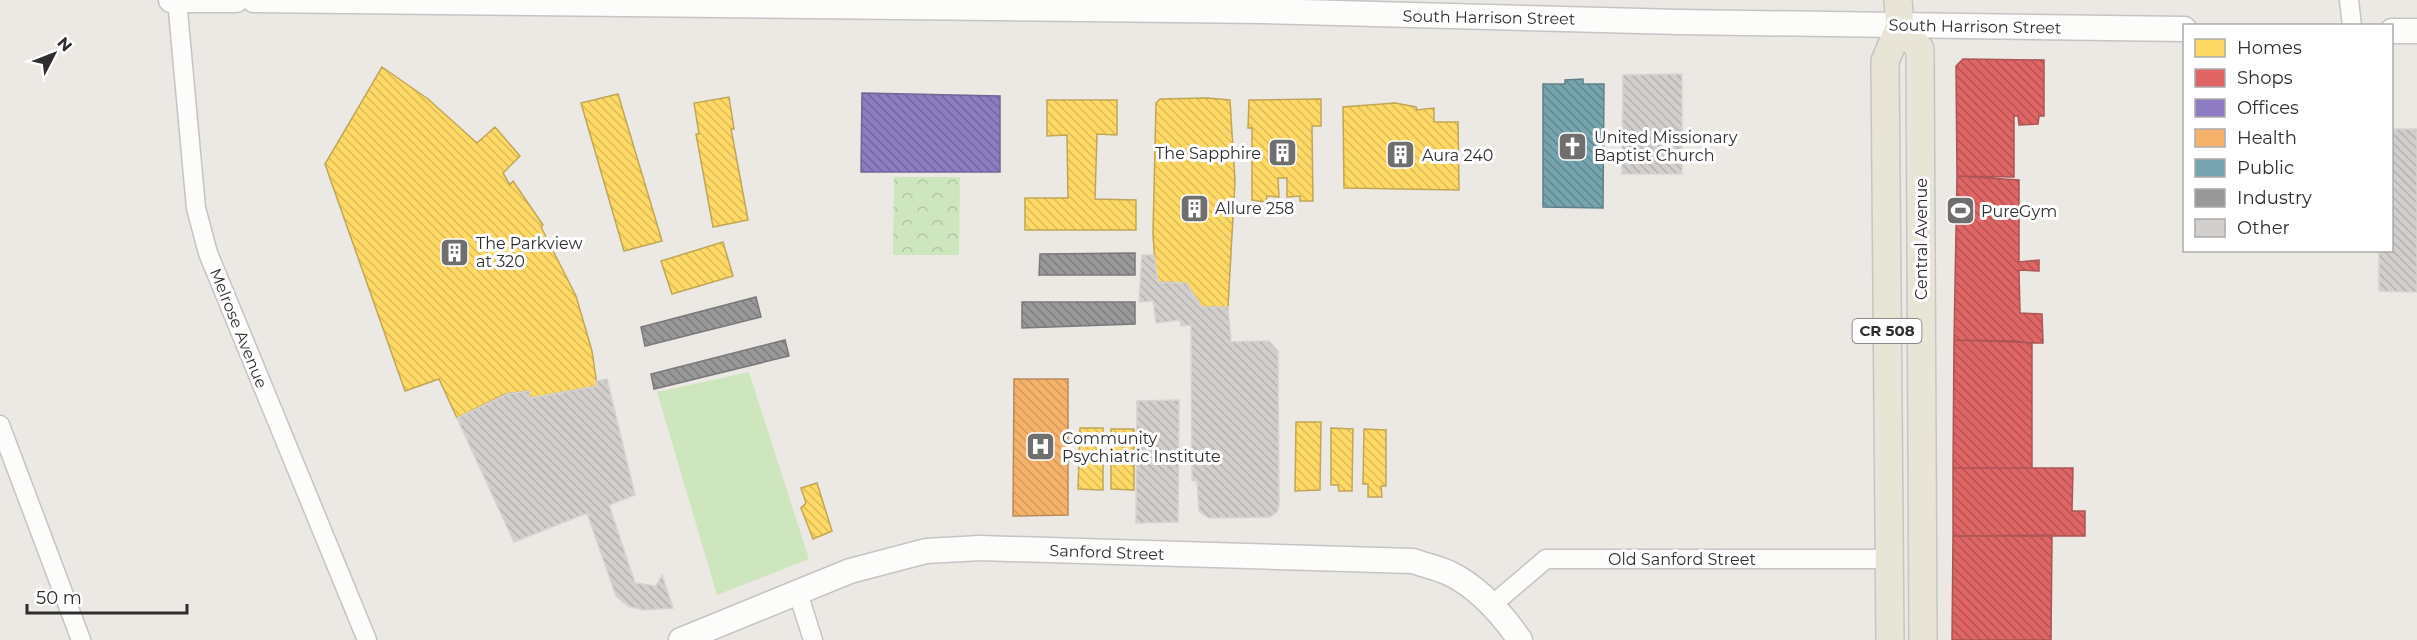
<svg xmlns="http://www.w3.org/2000/svg" width="2417" height="640" viewBox="0 0 2417 640" font-family="Montserrat,sans-serif">
<style>
.grass{fill:#cee6be}
.forest{fill:url(#forest-crowns)}
.homes{fill:url(#homes-back-hatch);stroke:#c0a655;stroke-width:1.5}
.shops{fill:url(#shops-back-hatch);stroke:#ab5555;stroke-width:1.5}
.offices{fill:url(#offices-back-hatch);stroke:#716596;stroke-width:1.5}
.health{fill:url(#health-back-hatch);stroke:#ba8a59;stroke-width:1.5}
.public{fill:url(#public-back-hatch);stroke:#608188;stroke-width:1.5}
.industry{fill:url(#industry-back-hatch);stroke:#797979;stroke-width:1.5}
.building{fill:url(#building-back-hatch);stroke:#d7d4d0;stroke-width:1.5}
.lines{fill:none;stroke-linecap:round;stroke-linejoin:round}
.minor-casing{stroke:#c5c4c5;stroke-width:21}
.secondary-casing{stroke:#c5c4c5;stroke-width:27}
.primary-casing{stroke:#c6c5c4;stroke-width:30}
.minor{stroke:#fcfcfb;stroke-width:18}
.secondary{stroke:#fcfcfb;stroke-width:24}
.primary{stroke:#e8e4d6;stroke-width:27}
.labels{text-anchor:middle;stroke-width:6;stroke-linejoin:round;paint-order:stroke}
.shield{fill:#fff;stroke:#6d6d6d;stroke-width:1.5}
.shield-label{font-size:15px;font-weight:bold;fill:#2e2e2e}
.street-label{font-size:16px;fill:#2e2e2e;stroke:#fff}
.poi-label{font-size:16px;fill:#2e2e2e;stroke:#fff;text-anchor:start}
</style>
<defs>
<pattern id="forest-crowns" width="20" height="18" patternUnits="userSpaceOnUse" patternTransform="scale(1.5)"><rect width="20" height="18" fill="#cee6be"/><path d="M2 6a3 3 0 1 1 6 0M12 15a3 3 0 1 1 6 0" fill="none" stroke="#b1c6a4"/></pattern>
<pattern id="homes-back-hatch" width="6" height="6" patternUnits="userSpaceOnUse" patternTransform="scale(1.5)"><rect width="6" height="6" fill="#ffd966"/><path d="M-1 5l2 2M0 0l6 6M5-1l2 2" fill="none" stroke="#dbbb59"/></pattern>
<pattern id="shops-back-hatch" width="6" height="6" patternUnits="userSpaceOnUse" patternTransform="scale(1.5)"><rect width="6" height="6" fill="#e06666"/><path d="M-1 5l2 2M0 0l6 6M5-1l2 2" fill="none" stroke="#b65454"/></pattern>
<pattern id="offices-back-hatch" width="6" height="6" patternUnits="userSpaceOnUse" patternTransform="scale(1.5)"><rect width="6" height="6" fill="#8e7cc3"/><path d="M-1 5l2 2M0 0l6 6M5-1l2 2" fill="none" stroke="#74669f"/></pattern>
<pattern id="health-back-hatch" width="6" height="6" patternUnits="userSpaceOnUse" patternTransform="scale(1.5)"><rect width="6" height="6" fill="#f6b26b"/><path d="M-1 5l2 2M0 0l6 6M5-1l2 2" fill="none" stroke="#d3995d"/></pattern>
<pattern id="public-back-hatch" width="6" height="6" patternUnits="userSpaceOnUse" patternTransform="scale(1.5)"><rect width="6" height="6" fill="#76a5af"/><path d="M-1 5l2 2M0 0l6 6M5-1l2 2" fill="none" stroke="#61878f"/></pattern>
<pattern id="industry-back-hatch" width="6" height="6" patternUnits="userSpaceOnUse" patternTransform="scale(1.5)"><rect width="6" height="6" fill="#999"/><path d="M-1 5l2 2M0 0l6 6M5-1l2 2" fill="none" stroke="#7d7d7d"/></pattern>
<pattern id="building-back-hatch" width="6" height="6" patternUnits="userSpaceOnUse" patternTransform="scale(1.5)"><rect width="6" height="6" fill="#d1cecb"/><path d="M-1 5l2 2M0 0l6 6M5-1l2 2" fill="none" stroke="#b4b1af"/></pattern>
</defs>
<rect width="100%" height="100%" fill="#ece8e4"/>
<path class="grass" d="M749,372L809,559L717,595L657,392Z"/>
<path class="forest" d="M894,177H960L959,255H893Z"/>
<path class="homes" d="M382,67L428,99L477,143L495,127L520,156L503,173L510,185L513,181L543,225L541,227L576,296L592,351L597,386L530,398L529,391L505,394L457,418L439,379L405,391L325,164Z
M618,94L662,241L624,251L581,103Z
M729,97L734,129H731L748,220L713,227L696,134H699L694,103Z
M1207,98L1230,100L1235,181L1228,307H1202L1186,283L1158,282L1156,278L1153,234L1156,103L1160,99Z
M1321,99V126H1312L1313,201H1300V196L1287,197V178H1278L1279,197L1267,196L1266,202L1252,200V128H1248L1249,100Z
M1047,100H1117V135L1097,134L1095,199L1136,200V230H1025V198H1068L1067,135L1047,136Z
M1395,103L1416,107L1417,110L1434,108V122H1458L1459,190L1344,188L1343,107Z
M723,242L733,276L672,294L661,261Z
M1296,422H1321L1320,490L1295,491Z
M1080,428H1103V490L1078,489Z
M1331,428L1353,429L1352,491H1339L1338,485H1331Z
M1111,429H1134V490L1111,489Z
M1364,429L1386,430V486H1381L1382,497H1368V484H1363Z
M817,483L832,531L813,539L801,508L806,503L801,488Z"/>
<path class="shops" d="M1963,59L2044,60V116H2039L2038,124L2019,125L2018,116H2014V177L1957,176L1956,66Z
M1957,176L2019,180V262L2039,260V271L2019,270L2020,313L2042,314L2043,343L1954,340Z
M1954,340L2017,341L2032,344V468H1953Z
M1953,468H2073L2072,511H2085V536H1953Z
M2052,535L2051,640H1952L1953,536Z"/>
<path class="offices" d="M862,93L1000,96V172H861Z"/>
<path class="health" d="M1014,379H1068V515L1013,516Z"/>
<path class="public" d="M1583,79V84H1604L1603,208L1543,207V84H1565V80Z"/>
<path class="industry" d="M1135,253V275H1039L1040,254Z
M756,297L761,317L645,346L641,327Z
M1022,302H1135V324L1022,328Z
M785,340L789,356L654,389L651,374Z"/>
<path class="building" d="M1682,74V174H1622L1623,75Z
M2392,129H2417V292L2379,291V250H2392Z
M1142,255H1154L1158,282L1186,283L1202,307H1228L1231,342L1269,341L1278,351L1279,506L1277,512L1270,517L1209,518L1199,511L1197,481H1192L1191,325L1181,326L1180,320L1156,323L1153,301L1139,302Z
M607,379L635,495L609,505L635,583L656,586L662,575L673,608L643,610L628,606L616,596L587,513L514,542L457,418L507,394L529,391L530,398L597,386L596,381Z
M1179,400L1178,522L1136,523L1137,401Z"/>
<g class="lines">
<defs>
<path id="minor" d="M177,0L196,208L208,253L367,640
M2349,0L2352,26
M0,425L81,640
M798,593L813,640
M1492,605L1546,559H1889"/>
<path id="secondary" d="M171,0H236
M254,0L1263,11L1679,22L2184,29
M2392,31H2417
M681,640L850,571L926,551L980,548L1413,561C1424,565 1438,568 1449,573C1478,587 1502,614 1520,640"/>
<path id="primary" d="M1900,26L1920,49L1923,640
M1890,640L1885,61L1900,26L1898,0"/>
</defs>
<use href="#minor" class="minor-casing"/>
<use href="#secondary" class="secondary-casing"/>
<use href="#primary" class="primary-casing"/>
<use href="#minor" class="minor"/>
<use href="#secondary" class="secondary"/>
<use href="#primary" class="primary"/>
</g>
<defs>
<symbol id="church-square" viewBox="-11 -11 22 22"><rect x="-9" y="-9" width="18" height="18" rx="4" fill="#706f6e" stroke="#fff"/><path d="M-1.2-6h2.4v3.5h3.3v2.4h-3.3V6h-2.4V-.1h-3.3v-2.4h3.3Z" fill="#fff"/></symbol>
<symbol id="building-square" viewBox="-11 -11 22 22"><rect x="-9" y="-9" width="18" height="18" rx="4" fill="#706f6e" stroke="#fff"/><path d="M-4-6H4V6H1V3H-1V6H-4ZM-2.5-4.3h1.7v1.8h-1.7ZM.8-4.3h1.7v1.8H.8ZM-2.5-1h1.7V.8h-1.7ZM.8-1h1.7V.8H.8Z" fill="#fff"/></symbol>
<symbol id="stadium-square" viewBox="-11 -11 22 22"><rect x="-9" y="-9" width="18" height="18" rx="4" fill="#706f6e" stroke="#fff"/><path d="M0-5a6.5 5 0 1 0 0 10a6.5 5 0 1 0 0-10ZM-3.5-1.8h7v3.6h-7Z" fill="#fff"/></symbol>
<symbol id="hospital-square" viewBox="-11 -11 22 22"><rect x="-9" y="-9" width="18" height="18" rx="4" fill="#706f6e" stroke="#fff"/><path d="M-5-5h3v3.5h4V-5h3V5h-3V1.5h-4V5h-3Z" fill="#fff"/></symbol>
</defs>
<g fill-rule="evenodd">
<use href="#church-square" x="1556" y="130" width="33" height="33"/>
<use href="#building-square" x="1266" y="136" width="33" height="33"/>
<use href="#building-square" x="1384" y="138" width="33" height="33"/>
<use href="#building-square" x="1178" y="192" width="33" height="33"/>
<use href="#stadium-square" x="1944" y="194" width="33" height="33"/>
<use href="#building-square" x="438" y="236" width="33" height="33"/>
<use href="#hospital-square" x="1024" y="430" width="33" height="33"/>
</g>
<g class="labels">
<rect class="shield" x="1852.5" y="319" width="69" height="24" rx="4.5"/>
<g class="shield-label">
<text x="1887" y="336">CR 508</text>
</g>
<g class="street-label">
<text transform="translate(1489 17) rotate(1)" y="6">South Harrison Street</text>
<text transform="translate(1975 26) rotate(1)" y="6">South Harrison Street</text>
<text transform="translate(1921 239) rotate(-90)" y="6">Central Avenue</text>
<text transform="translate(239 328) rotate(68)" y="6">Melrose Avenue</text>
<text transform="translate(1107 552) rotate(2)" y="6">Sanford Street</text>
<text x="1682" y="565">Old Sanford Street</text>
</g>
<g class="poi-label">
<text x="1594" y="143">United Missionary<tspan x="1594" dy="18">Baptist Church</tspan></text>
<text x="1261" y="159" text-anchor="end">The Sapphire</text>
<text x="1422" y="161">Aura 240</text>
<text x="1215" y="214">Allure 258</text>
<text x="1981" y="217">PureGym</text>
<text x="476" y="249">The Parkview<tspan x="476" dy="18">at 320</tspan></text>
<text x="1062" y="444">Community<tspan x="1062" dy="18">Psychiatric Institute</tspan></text>
</g>
</g>
<rect x="2183" y="24" width="210" height="228" fill="#ffffff" stroke="#ababab" stroke-width="1.5"/>
<rect x="2195" y="39" width="30" height="18" fill="#ffd966" stroke="#ababab" stroke-width="1.5"/>
<text x="2237" y="54" font-size="18" fill="#2e2e2e">Homes</text>
<rect x="2195" y="69" width="30" height="18" fill="#e06666" stroke="#ababab" stroke-width="1.5"/>
<text x="2237" y="84" font-size="18" fill="#2e2e2e">Shops</text>
<rect x="2195" y="99" width="30" height="18" fill="#8e7cc3" stroke="#ababab" stroke-width="1.5"/>
<text x="2237" y="114" font-size="18" fill="#2e2e2e">Offices</text>
<rect x="2195" y="129" width="30" height="18" fill="#f6b26b" stroke="#ababab" stroke-width="1.5"/>
<text x="2237" y="144" font-size="18" fill="#2e2e2e">Health</text>
<rect x="2195" y="159" width="30" height="18" fill="#76a5af" stroke="#ababab" stroke-width="1.5"/>
<text x="2237" y="174" font-size="18" fill="#2e2e2e">Public</text>
<rect x="2195" y="189" width="30" height="18" fill="#999999" stroke="#ababab" stroke-width="1.5"/>
<text x="2237" y="204" font-size="18" fill="#2e2e2e">Industry</text>
<rect x="2195" y="219" width="30" height="18" fill="#d1cecb" stroke="#ababab" stroke-width="1.5"/>
<text x="2237" y="234" font-size="18" fill="#2e2e2e">Other</text>
<g transform="translate(54 54) rotate(48)" stroke="#ffffff" stroke-width="4.5" paint-order="stroke">
<path d="M0-4.5L10 22L0 15L-10 22Z" fill="#2e2e2e"/>
<text y="-9" font-size="16" font-weight="bold" text-anchor="middle" fill="#2e2e2e">N</text>
</g>
<path d="M27 604v9h160v-9" fill="none" stroke="#2e2e2e" stroke-width="3"/>
<text x="36" y="604" font-size="18" fill="#2e2e2e" stroke="#ffffff" stroke-width="4.5" paint-order="stroke">50 m</text>
</svg>
